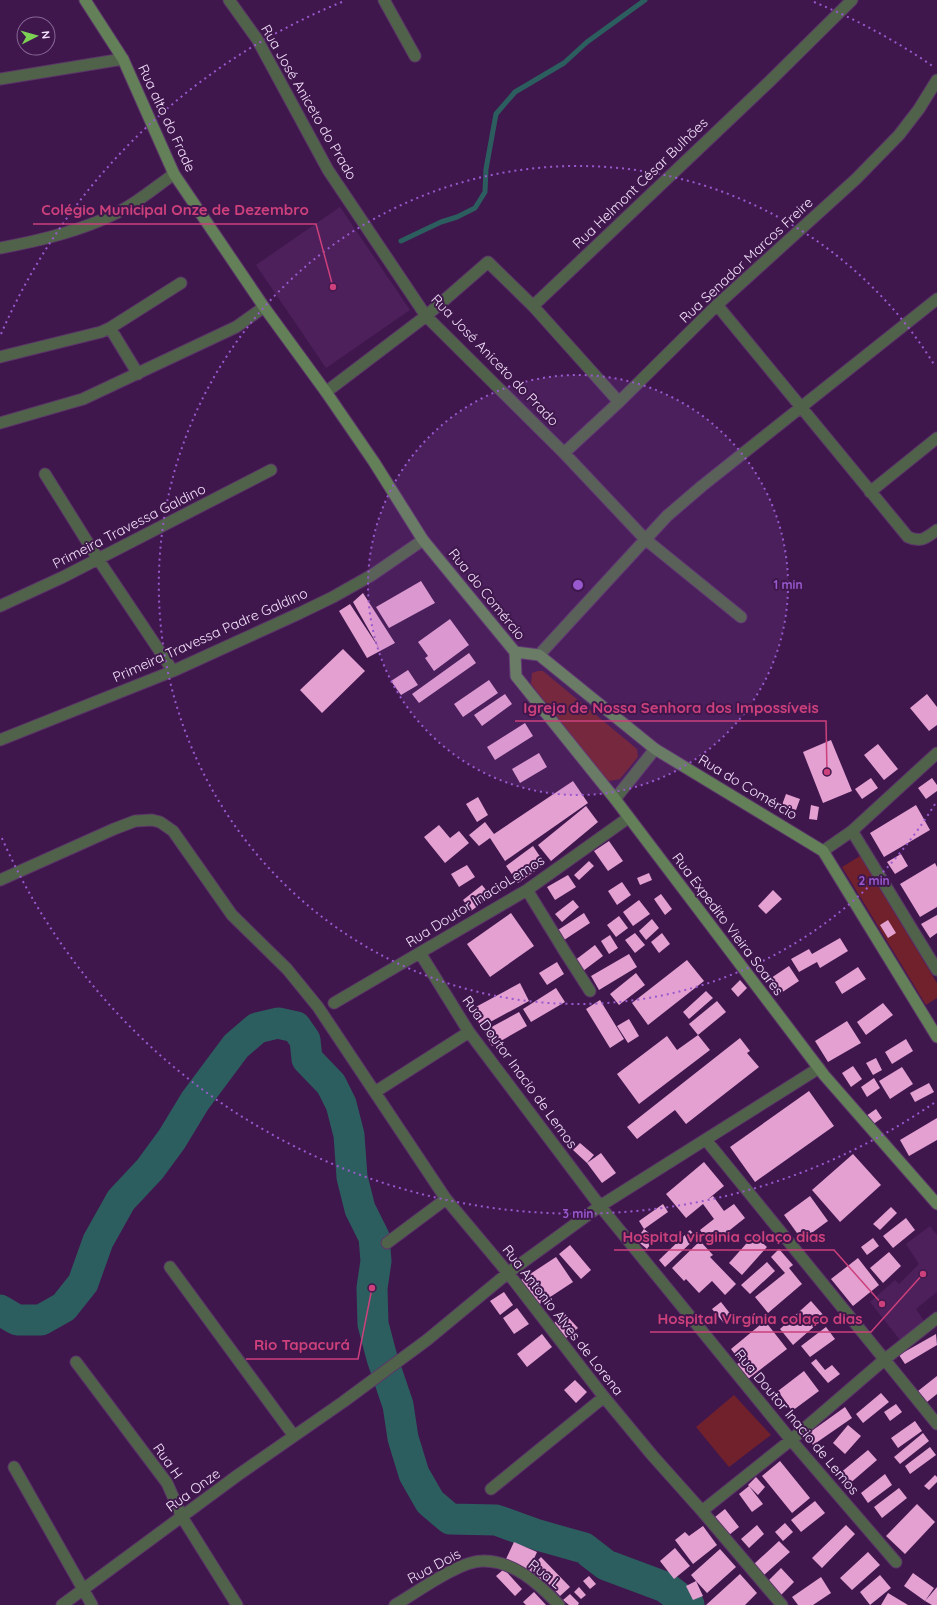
<svg xmlns="http://www.w3.org/2000/svg" width="937" height="1605" viewBox="0 0 937 1605" font-family="Quicksand,sans-serif">
<style>
.built{fill:#4d205b}
.green{fill:#71212c}
.lines{fill:none;stroke-linecap:round;stroke-linejoin:round}
.stream{stroke:#2d5e5f;stroke-width:5}
.river{stroke:#2d5e5f;stroke-width:31}
.building{fill:#e3a0d1}
.minor-casing{stroke:#5c3769;stroke-width:13}
.tertiary-casing{stroke:#5c3769;stroke-width:13}
.secondary-casing{stroke:#5c3769;stroke-width:13}
.minor{stroke:#506249;stroke-width:11}
.tertiary{stroke:#506249;stroke-width:11}
.secondary{stroke:#638058;stroke-width:11}
.ring{fill:none;stroke:#9959ce;stroke-width:2;stroke-dasharray:2 4}
.labels{text-anchor:middle;stroke-width:4;stroke-linejoin:round;paint-order:stroke}
.street-label{font-size:14px;fill:#f4e1fb;stroke:#3f174d}
.centre{fill:#9959ce;stroke:#3f174d;stroke-width:2}
.ring-label{font-size:12px;text-anchor:middle;font-weight:bold;fill:#9959ce;stroke:#3f174d;stroke-width:4;stroke-linejoin:round;paint-order:stroke}
.leader{fill:none;stroke:#cc407b;stroke-width:1.5}
.callout-dot{fill:#cc407b;stroke:#3f174d;stroke-width:1.5}
.callout-label{font-size:15px;text-anchor:middle;font-weight:bold;fill:#cc407b;stroke:#3f174d;stroke-width:4;stroke-linejoin:round;paint-order:stroke}
</style>
<rect width="100%" height="100%" fill="#3f174d"/>
<path class="built" d="M340,207L410,310L326,368L256,265Z
M930,1226L937,1235V1292L916,1309L924,1321L900,1340L870,1302L895,1280L899,1284L919,1264L906,1244Z"/>
<path class="green" d="M538,671H543L637,749L638,757L620,779L610,781L606,779L531,684L532,673Z
M860,856L937,983V998L926,1005L842,867Z
M734,1395L771,1435L729,1467L696,1427Z"/>
<g class="lines">
<path class="stream" d="M401,241L441,222L457,217L475,208L485,192L486,169L496,114L515,92L564,63L587,42L645,0"/>
<path class="river" d="M0,1310L17,1320H41L64,1307L83,1283L98,1241L121,1200L150,1169L172,1139L195,1101L236,1046L257,1028L278,1023L296,1027L305,1040L307,1059L331,1084L341,1104L349,1135L352,1177L360,1209L374,1237L376,1261L372,1288L373,1324L382,1358L398,1405L403,1438L414,1474L430,1502L450,1519L496,1520L538,1535L584,1548L606,1565L665,1587L689,1605"/>
</g>
<path class="building" d="M421,581L435,603L389,628L376,607Z
M363,593L395,643L367,658L339,611L350,604L379,648L353,602Z
M450,619L469,645L434,671L425,658L428,656L418,642Z
M343,649L365,671L322,713L300,690Z
M469,653L476,663L419,703L412,694Z
M408,670L418,685L401,695L391,681Z
M489,680L498,693L463,717L454,704Z
M505,694L512,704L482,726L474,715Z
M927,694L937,707V725L929,731L910,708Z
M525,723L533,736L495,760L487,747Z
M831,740L852,791L823,803L803,752Z
M878,744L898,769L884,780L864,755Z
M539,753L547,767L520,783L512,769Z
M871,778L878,788L862,799L855,789Z
M932,778L937,785V791L926,799L918,788Z
M573,781L588,803L505,861L490,838L479,846L469,835L485,822L494,834Z
M786,794L800,799L796,810L782,805Z
M478,797L488,815L477,822L466,804Z
M811,805L819,807L817,820L809,819Z
M916,805L930,830L884,857L870,833Z
M586,806L598,822L551,861L538,845Z
M439,825L450,838L459,831L469,843L445,863L424,837Z
M609,841L623,861L608,871L594,851Z
M533,846L545,864L518,883L506,866Z
M901,854L908,866L895,874L887,862Z
M589,861L594,866L579,880L574,875Z
M935,863L937,867V907L920,917L900,884Z
M467,865L475,877L459,887L451,874Z
M649,873L652,880L640,885L637,878Z
M568,875L576,887L555,900L547,887Z
M622,882L631,895L617,905L608,891Z
M482,885L491,896L471,911L463,900Z
M773,890L782,899L766,914L758,906Z
M661,894L672,909L665,915L654,899Z
M573,900L579,907L562,922L555,914Z
M639,900L650,914L633,926L623,912Z
M511,913L534,946L490,977L467,944Z
M584,913L590,923L561,942L555,932Z
M937,915V933L930,938L921,924Z
M619,916L628,928L616,937L607,925Z
M652,919L659,928L646,940L639,931Z
M888,920L896,933L888,938L880,925Z
M635,933L645,945L635,953L625,940Z
M662,933L670,944L659,953L651,942Z
M610,935L618,948L609,954L601,941Z
M840,938L848,951L820,968L817,962L799,972L791,959L809,949L812,954Z
M595,945L603,956L583,971L574,961Z
M629,954L637,967L599,990L591,976Z
M687,960L704,981L648,1025L632,1003Z
M557,962L564,974L547,985L539,973Z
M789,966L799,981L778,995L768,980Z
M858,967L866,979L842,994L835,982Z
M636,973L645,985L619,1005L610,994Z
M740,980L747,988L738,997L731,989Z
M520,983L529,1001L481,1027L472,1009Z
M556,988L565,1002L531,1022L523,1009Z
M706,991L713,998L689,1019L683,1012Z
M600,1000L624,1039L610,1048L586,1009Z
M717,1001L726,1012L698,1035L689,1024Z
M883,1003L893,1015L866,1035L857,1022Z
M519,1012L527,1026L492,1046L484,1031Z
M629,1019L639,1036L628,1043L617,1026Z
M847,1021L861,1043L828,1062L815,1041Z
M698,1035L710,1050L639,1104L617,1074L667,1036L677,1050Z
M740,1038L750,1051L747,1053L759,1067L686,1124L675,1110L637,1139L627,1127Z
M906,1039L913,1051L892,1064L885,1052Z
M876,1058L882,1070L873,1075L866,1063Z
M853,1066L862,1079L851,1087L842,1073Z
M902,1067L913,1084L890,1099L879,1081Z
M874,1078L880,1088L867,1097L861,1087Z
M929,1083L934,1092L915,1102L910,1093Z
M809,1091L834,1126L755,1182L730,1147Z
M876,1109L882,1118L872,1125L866,1116Z
M937,1118V1140L909,1156L900,1140Z
M580,1143L594,1155L587,1163L573,1150Z
M601,1153L616,1173L602,1183L587,1163Z
M853,1154L881,1185L840,1222L812,1190Z
M704,1162L724,1186L707,1200L713,1196L724,1211L734,1204L745,1218L711,1245L700,1230L714,1219L703,1204L686,1218L666,1194Z
M810,1196L828,1221L802,1240L784,1215Z
M663,1204L668,1212L644,1229L639,1221Z
M891,1207L897,1213L880,1230L873,1224Z
M906,1218L915,1230L893,1248L883,1236Z
M644,1229L655,1238L647,1249L636,1240Z
M690,1230L697,1237L665,1267L659,1260Z
M754,1235L767,1247L742,1275L729,1263Z
M873,1238L879,1246L867,1255L861,1247Z
M700,1241L713,1255L710,1257L736,1284L725,1295L712,1281L699,1293L686,1279L684,1281L672,1268Z
M570,1245L591,1270L581,1279L559,1254Z
M779,1249L793,1265L789,1268L802,1284L768,1313L755,1297L785,1273L771,1257Z
M889,1252L901,1266L883,1283L870,1268Z
M556,1257L573,1282L538,1305L521,1280Z
M858,1258L879,1285L853,1306L831,1279Z
M767,1262L775,1271L750,1294L741,1285Z
M504,1292L513,1305L500,1315L490,1301Z
M811,1301L825,1317L793,1345L780,1329Z
M721,1302L732,1316L724,1323L712,1309Z
M517,1308L529,1324L514,1334L503,1318Z
M565,1314L578,1328L566,1338L553,1324Z
M765,1321L787,1349L748,1379L737,1364L741,1362L731,1349Z
M826,1327L835,1339L810,1357L801,1346Z
M542,1334L552,1347L527,1367L517,1354Z
M936,1334L937,1345L905,1364L899,1355Z
M816,1359L825,1370L832,1365L840,1374L828,1383L811,1363Z
M804,1371L819,1391L792,1411L778,1391Z
M937,1376V1394L927,1402L918,1391Z
M575,1380L587,1392L576,1403L564,1390Z
M881,1393L889,1402L863,1423L856,1414Z
M896,1404L902,1412L890,1421L884,1412Z
M845,1407L852,1418L813,1445L806,1435Z
M915,1421L922,1431L898,1448L891,1438Z
M848,1425L861,1436L845,1454L833,1443Z
M923,1433L929,1441L900,1464L894,1457Z
M930,1447L936,1455L910,1474L905,1466Z
M868,1450L877,1460L848,1485L839,1474Z
M780,1461L810,1498L792,1513L762,1476Z
M885,1474L892,1485L868,1503L861,1493Z
M935,1475L937,1477V1482L929,1490L924,1486Z
M756,1477L765,1487L758,1495L748,1485Z
M749,1486L763,1504L752,1512L739,1494Z
M899,1488L907,1498L882,1518L874,1507Z
M815,1501L825,1513L801,1532L791,1520Z
M917,1504L935,1522L905,1554L886,1536Z
M725,1509L739,1527L729,1535L715,1517Z
M785,1523L793,1532L783,1541L775,1532Z
M757,1525L764,1534L749,1548L741,1539Z
M846,1525L855,1534L822,1568L812,1558Z
M703,1526L717,1545L693,1564L675,1540L685,1532L689,1536Z
M779,1541L790,1552L764,1575L754,1564Z
M514,1542L537,1552L529,1570L506,1559Z
M675,1548L690,1566L674,1579L660,1561Z
M720,1549L736,1567L707,1593L696,1581L703,1596L693,1600L686,1586L696,1581L691,1575Z
M868,1552L880,1565L852,1590L840,1578Z
M541,1557L570,1587L560,1596L547,1582L544,1585L529,1570Z
M781,1568L794,1582L780,1596L767,1582Z
M504,1569L522,1589L515,1596L496,1576Z
M913,1573L934,1588L925,1601L904,1586Z
M740,1574L757,1593L745,1605H706Z
M880,1575L891,1588L870,1605L860,1592Z
M589,1576L596,1584L590,1589L583,1581Z
M821,1577L831,1593L813,1605H798L792,1597Z
M579,1587L586,1595L581,1599L574,1592Z
M937,1587V1605H932L925,1601Z
M534,1592L546,1605H526L523,1602Z
M888,1593L908,1605H881Z
M570,1594L579,1603L578,1605H569L563,1600Z"/>
<g class="lines">
<defs>
<path id="minor" d="M229,0L257,39L328,170L426,316L564,453L645,539L741,617
M384,0L415,56
M0,248C33,242 79,231 110,216C133,206 153,189 174,174
M717,305L908,537C921,543 926,538 937,530
M533,306L769,82L852,0
M110,328L138,374
M0,357L101,332L110,328L181,283
M326,392L426,316L488,262L533,306L619,402
M0,423L83,399L236,327L264,307
M564,453L619,402L717,305L856,179L899,135L919,109L937,80
M45,474L98,559L173,671
M870,492L937,438
M0,606L63,577L271,470
M539,655L667,516L702,486L937,299
M0,740L173,671L300,613L333,597L372,575L423,540
M615,799L655,749
M852,831L937,970
M0,880L114,829L135,821L152,820L160,822L173,831L232,915L287,969L318,1007L446,1199L508,1273L604,1397L652,1455L702,1511L782,1605
M527,890L565,952L590,991
M420,953L469,1032L600,1206L791,1440L896,1562
M334,1003L527,890L628,818
M375,1092L469,1032
M706,1140L937,1424
M387,1243L446,1199
M170,1267L294,1436
M76,1362L167,1483L182,1517L237,1605
M14,1467L92,1605
M491,1489L604,1397
M702,1511L791,1440L884,1360L937,1318
M62,1605L238,1475L343,1402L427,1340L508,1273L600,1206L819,1068
M395,1605C416,1593 459,1561 482,1561C513,1560 539,1584 559,1605"/>
<path id="tertiary" d="M0,79L123,59
M823,851L852,831L937,753"/>
<path id="secondary" d="M85,0L123,59L174,174L264,307L326,392L374,462L423,540L515,652L539,655L655,749L823,851L937,1037
M515,652L516,676L615,799L824,1075L937,1204"/>
</defs>
<use href="#minor" class="minor-casing"/>
<use href="#tertiary" class="tertiary-casing"/>
<use href="#secondary" class="secondary-casing"/>
<use href="#minor" class="minor"/>
<use href="#tertiary" class="tertiary"/>
<use href="#secondary" class="secondary"/>
</g>
<circle cx="578" cy="585" r="210" fill="#9959ce" fill-opacity=".12"/>
<g class="ring">
<circle cx="578" cy="585" r="210"/>
<path d="M935 804A419 419 0 1 1 935 366"/>
<path d="M934 1103A629 629 0 0 1 1 836M1 334A629 629 0 0 1 342 2M814 2A629 629 0 0 1 934 67"/>
</g>
<g class="labels">
<g class="street-label">
<text transform="translate(309 102) rotate(60)" y="5">Rua José Aniceto do Prado</text>
<text transform="translate(167 118) rotate(65)" y="5">Rua alto do Frade</text>
<text transform="translate(640 183) rotate(-44)" y="5">Rua Helmont César Bulhões</text>
<text transform="translate(746 260) rotate(-43)" y="5">Rua Senador Marcos Freire</text>
<text transform="translate(495 360) rotate(46)" y="5">Rua José Aniceto do Prado</text>
<text transform="translate(129 526) rotate(-27)" y="5">Primeira Travessa Galdino</text>
<text transform="translate(487 594) rotate(51)" y="5">Rua do Comércio</text>
<text transform="translate(210 635) rotate(-24)" y="5">Primeira Travessa Padre Galdino</text>
<text transform="translate(748 787) rotate(31)" y="5">Rua do Comércio</text>
<text transform="translate(475 901) rotate(-32)" y="5">Rua Doutor InacioLemos</text>
<text transform="translate(728 924) rotate(53)" y="5">Rua Expedito Vieira Soares</text>
<text transform="translate(520 1072) rotate(54)" y="5">Rua Doutor Inacio de Lemos</text>
<text transform="translate(563 1320) rotate(52)" y="5">Rua Antonio Alves de Lorena</text>
<text transform="translate(797 1422) rotate(50)" y="5">Rua Doutor Inacio de Lemos</text>
<text transform="translate(168 1461) rotate(55)" y="5">Rua H</text>
<text transform="translate(193 1490) rotate(-36)" y="5">Rua Onze</text>
<text transform="translate(434 1566) rotate(-28)" y="5">Rua Dois</text>
<text transform="translate(545 1574) rotate(38)" y="5">Rua L</text>
</g>
</g>
<circle cx="578" cy="585" r="6" class="centre"/>
<g class="ring-label">
<text x="788" y="589">1 min</text>
<text x="874" y="885">2 min</text>
<text x="578" y="1218">3 min</text>
</g>
<path class="leader" d="M333 287L316 224H33M827 772L826 721H515M882 1304L834 1250H614M923 1274L871 1332H650M372 1288L358 1359H246"/>
<g class="callout-dot">
<circle cx="333" cy="287" r="4"/>
<circle cx="827" cy="772" r="4"/>
<circle cx="882" cy="1304" r="4"/>
<circle cx="923" cy="1274" r="4"/>
<circle cx="372" cy="1288" r="4"/>
</g>
<g class="callout-label">
<text x="175" y="215">Colégio Municipal Onze de Dezembro</text>
<text x="671" y="713">Igreja de Nossa Senhora dos Impossíveis</text>
<text x="724" y="1242">Hospital virginia colaço dias</text>
<text x="760" y="1324">Hospital Virgínia colaço dias</text>
<text x="302" y="1350">Rio Tapacurá</text>
</g>
<g transform="translate(36 36) rotate(84)"><circle r="19" fill="#3f174d" stroke="#876893"/>
<path d="M0-3L7 15L0 10L-7 15Z" fill="#7cd155"/>
<text y="-6" font-size="11" font-weight="bold" text-anchor="middle" fill="#f4e1fb">N</text>
</g>
</svg>
